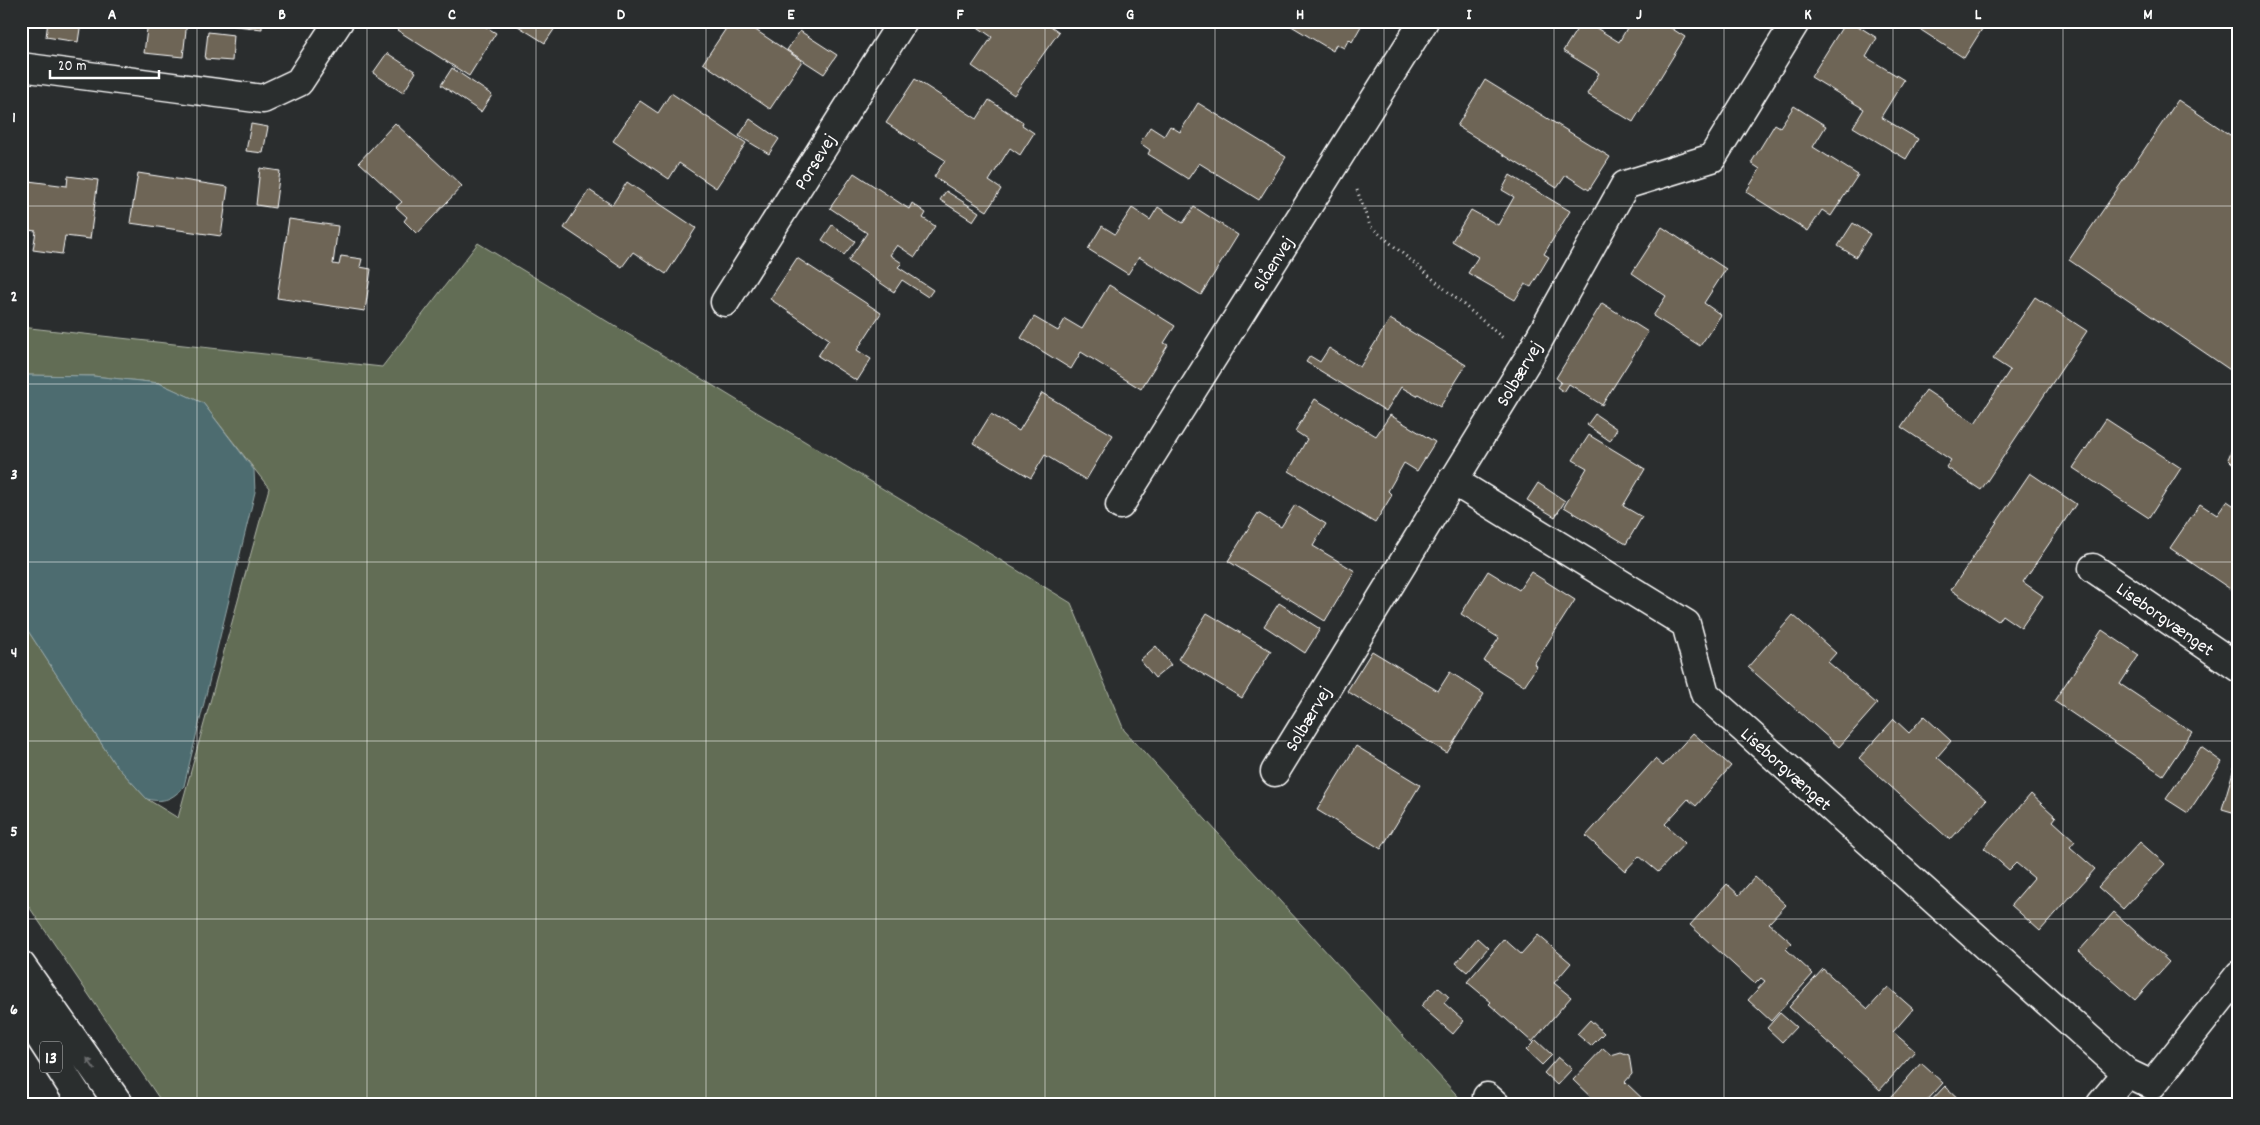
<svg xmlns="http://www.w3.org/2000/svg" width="2260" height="1125" viewBox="0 0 2260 1125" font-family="Dekko,sans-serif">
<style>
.green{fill:#626d54;stroke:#b0b6aa}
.water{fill:#4d6c6f;stroke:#94a7a9}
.building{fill:#6e6556;stroke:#fff}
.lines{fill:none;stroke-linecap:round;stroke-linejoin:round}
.minor-casing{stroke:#fff;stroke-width:31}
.primary-casing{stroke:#fff;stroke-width:31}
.path{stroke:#fff;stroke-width:3;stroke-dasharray:1 4;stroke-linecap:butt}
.minor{stroke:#2a2d2e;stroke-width:28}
.primary{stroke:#2a2d2e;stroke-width:28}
.oneway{fill:#6a6c6d}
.grid{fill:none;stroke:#fff;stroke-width:1;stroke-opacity:0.55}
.labels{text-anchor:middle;stroke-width:4;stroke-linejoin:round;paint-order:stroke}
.shield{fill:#2a2d2e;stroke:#bfc0c0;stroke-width:1}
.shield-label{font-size:18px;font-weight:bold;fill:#fff}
.street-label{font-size:19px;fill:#fff;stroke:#2a2d2e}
.neatline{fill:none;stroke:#fff;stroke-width:2}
.grid-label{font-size:16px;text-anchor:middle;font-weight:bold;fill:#fff}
</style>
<rect width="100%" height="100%" fill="#2a2d2e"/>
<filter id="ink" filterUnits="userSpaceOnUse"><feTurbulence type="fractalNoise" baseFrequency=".02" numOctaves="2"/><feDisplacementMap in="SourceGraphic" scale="10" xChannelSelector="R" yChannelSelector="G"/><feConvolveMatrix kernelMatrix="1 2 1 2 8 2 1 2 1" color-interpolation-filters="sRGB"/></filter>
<g filter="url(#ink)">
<path class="green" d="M478,243L1071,603L1124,730L1465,1104H163L21,895V620L114,763L147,799L178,818L269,488L203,403L159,383L93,376L21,375V327L382,367Z"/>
<path class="water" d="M21,375L93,376L159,383L203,403L254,470L255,492L184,786C173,799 164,803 147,799L114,763L21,620Z"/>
<path class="building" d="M48,21L81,22L78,42L46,37Z
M148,21H187L183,57L144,53Z
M195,21H262V29Z
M402,21H476L496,33L469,76L397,30Z
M510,21H551L557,25L545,43Z
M731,21H742L802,61L770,109L703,63Z
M969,21H1044L1059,32L1014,95L972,66L992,37Z
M1283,21H1364L1352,42L1349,39L1344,48L1336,44L1333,51Z
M1582,21H1585L1619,42L1631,21H1660L1685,37L1633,122L1587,94L1599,73L1563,51Z
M1846,21H1850L1877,38L1866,57L1904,80L1881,117L1918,139L1906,159L1853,127L1864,109L1811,77Z
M1907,21H1987L1964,58Z
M800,31L837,55L824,74L787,50Z
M208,32L234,35L232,61L205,59Z
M387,53L416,72L403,93L373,73Z
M452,68L492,95L481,112L441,85Z
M915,79L977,119L989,100L1023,122L1022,125L1034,133L1020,155L1010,148L989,181L1001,189L987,211L934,177L945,160L886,123Z
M1485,80L1610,157L1589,190L1566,175L1557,188L1457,126Z
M671,93L746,143L716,188L679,163L669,179L613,141L640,101L658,113Z
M2178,100L2239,141V376L2069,260Z
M1198,103L1286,157L1259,200L1199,163L1188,179L1148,154L1150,150L1140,143L1150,127L1164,136L1170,126L1180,132Z
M1794,106L1826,126L1813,147L1858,175L1831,216L1822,210L1808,231L1746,192L1760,169L1751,163L1775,124L1780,127Z
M750,119L779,139L769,154L739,136Z
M395,123L462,186L417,234L404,221L407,217L396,207L402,202L359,162Z
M251,124L268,127L263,153L246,151Z
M260,168L280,171L275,208L256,205Z
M138,173L228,187L221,236L130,223Z
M854,173L909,209L912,203L926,213L923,218L935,226L915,257L897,245L890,255L902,263L898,267L933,290L928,297L902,280L894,292L848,261L867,233L830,208Z
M1510,175L1570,211L1544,254L1549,257L1531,287L1525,284L1515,300L1468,273L1478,257L1452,241L1471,210L1498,225L1514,197L1502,190Z
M68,176L98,180L90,239L65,236L62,254L33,250L36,231L21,229V180L67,186Z
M627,182L696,228L666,274L633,252L622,267L564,228L589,190L612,205Z
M946,191L979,212L973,221L940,200Z
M1158,207L1183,223L1194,207L1238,235L1201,295L1139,257L1128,274L1088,249L1102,226L1115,234L1132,208L1150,220Z
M289,219L338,226L333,264L339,265L341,256L362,259L360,267L371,269L365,311L277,298Z
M1853,223L1870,234L1856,257L1838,246Z
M832,225L855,241L844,255L822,240Z
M1662,227L1726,269L1704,303L1721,315L1700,346L1653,316L1666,296L1632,273Z
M797,258L881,313L857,350L871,359L857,381L818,356L829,339L770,299Z
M1109,285L1175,326L1164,343L1168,345L1141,389L1081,352L1071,369L1021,338L1034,317L1058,331L1065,319L1082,329Z
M2035,297L2087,331L1981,490L1946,467L1951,460L1901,427L1926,390L1975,423L2010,370L1993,359Z
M1602,303L1648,332L1602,405L1569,384L1564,392L1557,387L1561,382L1556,378Z
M1390,319L1466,365L1440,407L1418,394L1417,396L1401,387L1386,411L1306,362L1310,356L1320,362L1329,348L1360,367Z
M1042,393L1113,435L1086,480L1045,455L1031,478L973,443L991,414L1019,431Z
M1315,399L1376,436L1390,415L1435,442L1417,471L1404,463L1388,491L1392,495L1375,523L1289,471L1307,439L1295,431Z
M1595,414L1617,429L1610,441L1587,425Z
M2106,419L2181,468L2149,518L2073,468Z
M1589,435L1645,469L1623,506L1642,517L1626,544L1564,507L1587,468L1573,460Z
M2239,446V467H2236L2228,459L2233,447Z
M2030,473L2076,504L2023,582L2043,596L2021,628L2002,615L1998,621L1951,590Z
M1538,483L1565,501L1555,517L1527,500Z
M2227,501L2239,509V595L2170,548L2200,504L2217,515Z
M1295,505L1326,524L1313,546L1355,571L1325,621L1228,561L1258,513L1281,527Z
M1488,571L1519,590L1531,572L1575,600L1534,664L1537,666L1524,686L1484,661L1499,638L1461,614Z
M1279,603L1320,629L1305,653L1264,626Z
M1207,613L1271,651L1242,698L1178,659Z
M1793,615L1836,653L1828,662L1877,704L1839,747L1748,667Z
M2102,630L2139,655L2120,684L2192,732L2163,775L2054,701Z
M1156,646L1171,665L1155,678L1140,660Z
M1372,651L1438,691L1450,672L1484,694L1447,753L1347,691Z
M1924,716L1951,741L1937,757L1986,800L1950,840L1859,758L1894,719L1909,733Z
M1693,733L1731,766L1696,806L1688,799L1665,824L1685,843L1658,872L1639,856L1625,871L1586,836L1655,759L1663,766Z
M1356,746L1420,785L1381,849L1317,810Z
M2201,747L2222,762L2188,813L2166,799Z
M2239,751V814L2222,809Z
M2031,794L2056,817L2053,821L2075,841L2070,847L2095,869L2040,931L2011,905L2034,878L2016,863L2009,870L1984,848Z
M2140,842L2165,864L2123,909L2098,887Z
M1755,877L1786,905L1769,923L1792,943L1786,949L1813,974L1771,1021L1748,1000L1765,981L1761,978L1755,984L1690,925L1727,884L1739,895Z
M2114,912L2169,962L2135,1000L2079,951Z
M1538,935L1571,963L1554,983L1571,997L1532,1042L1489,1004L1491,1002L1467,982L1504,939L1521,954Z
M1477,938L1488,948L1467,972L1456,963Z
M1823,969L1868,1009L1888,987L1913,1009L1893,1032L1915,1051L1880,1090L1789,1007Z
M1438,987L1449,997L1444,1003L1464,1021L1453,1034L1421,1006Z
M1780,1013L1796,1027L1782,1042L1767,1028Z
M1590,1020L1604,1033L1591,1046L1577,1034Z
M1536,1040L1552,1055L1542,1065L1526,1050Z
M1603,1048L1611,1055L1621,1052L1629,1055L1632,1074L1625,1082L1648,1104H1598L1573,1080Z
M1558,1057L1572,1069L1557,1085L1544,1073Z
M1921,1063L1943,1083L1924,1104H1885Z
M1945,1086L1963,1103L1968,1101L1975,1104H1928Z"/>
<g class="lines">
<defs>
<path id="minor" d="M21,67L263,99L299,82L339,21
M725,302L903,21
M1452,480L1686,624L1705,694L2127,1073L2152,1085L2239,975
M1120,505L1424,21
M2093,568L2239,668
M1275,772L1528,359L1625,185L1712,158L1796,21
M1487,1097L1495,1104
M2101,1104L2127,1073"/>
<path id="primary" d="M21,965L119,1104
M21,1008L83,1104"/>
</defs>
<use href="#minor" class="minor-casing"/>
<use href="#primary" class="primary-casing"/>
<path class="path" d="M1357,190L1370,226L1503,338"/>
<use href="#minor" class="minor"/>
<use href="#primary" class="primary"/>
</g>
<defs><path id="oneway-solid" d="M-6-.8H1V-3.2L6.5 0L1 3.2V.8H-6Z" transform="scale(1.25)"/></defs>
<use class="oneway" href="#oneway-solid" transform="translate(91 1064) rotate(-125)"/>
</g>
<path class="grid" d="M197,21V1104M367,21V1104M536,21V1104M706,21V1104M876,21V1104M1045,21V1104M1215,21V1104M1384,21V1104M1554,21V1104M1724,21V1104M1893,21V1104M2063,21V1104M21,206H2239M21,384H2239M21,562H2239M21,741H2239M21,919H2239"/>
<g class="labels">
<rect class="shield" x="40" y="1041.5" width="22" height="31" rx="4"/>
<g class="shield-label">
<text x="51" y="1063">13</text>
</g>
<g class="street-label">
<text transform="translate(814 161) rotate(-58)" y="7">Porsevej</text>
<text transform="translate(1272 263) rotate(-58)" y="7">Slåenvej</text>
<text transform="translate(1518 373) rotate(-59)" y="7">Solbærvej</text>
<text transform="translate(2166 618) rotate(35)" y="7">Liseborgvænget</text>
<text transform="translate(1307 718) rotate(-59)" y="7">Solbærvej</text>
<text transform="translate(1787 768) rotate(42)" y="7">Liseborgvænget</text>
</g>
</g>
<rect width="2260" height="1125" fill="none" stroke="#2a2d2e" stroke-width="55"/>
<path d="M50 70v8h109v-8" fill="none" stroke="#ffffff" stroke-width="2.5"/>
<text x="58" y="70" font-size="15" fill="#ffffff" stroke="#2a2d2e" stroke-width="4" paint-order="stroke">20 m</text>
<rect x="28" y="28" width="2204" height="1070" class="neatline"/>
<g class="grid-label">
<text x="112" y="19">A</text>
<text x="282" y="19">B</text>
<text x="452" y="19">C</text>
<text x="621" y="19">D</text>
<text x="791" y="19">E</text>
<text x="960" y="19">F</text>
<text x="1130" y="19">G</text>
<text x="1300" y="19">H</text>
<text x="1469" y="19">I</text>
<text x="1639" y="19">J</text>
<text x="1808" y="19">K</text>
<text x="1978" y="19">L</text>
<text x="2148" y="19">M</text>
<text x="14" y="122">1</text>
<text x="14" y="301">2</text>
<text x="14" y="479">3</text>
<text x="14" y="657">4</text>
<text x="14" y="836">5</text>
<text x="14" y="1014">6</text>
</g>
</svg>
